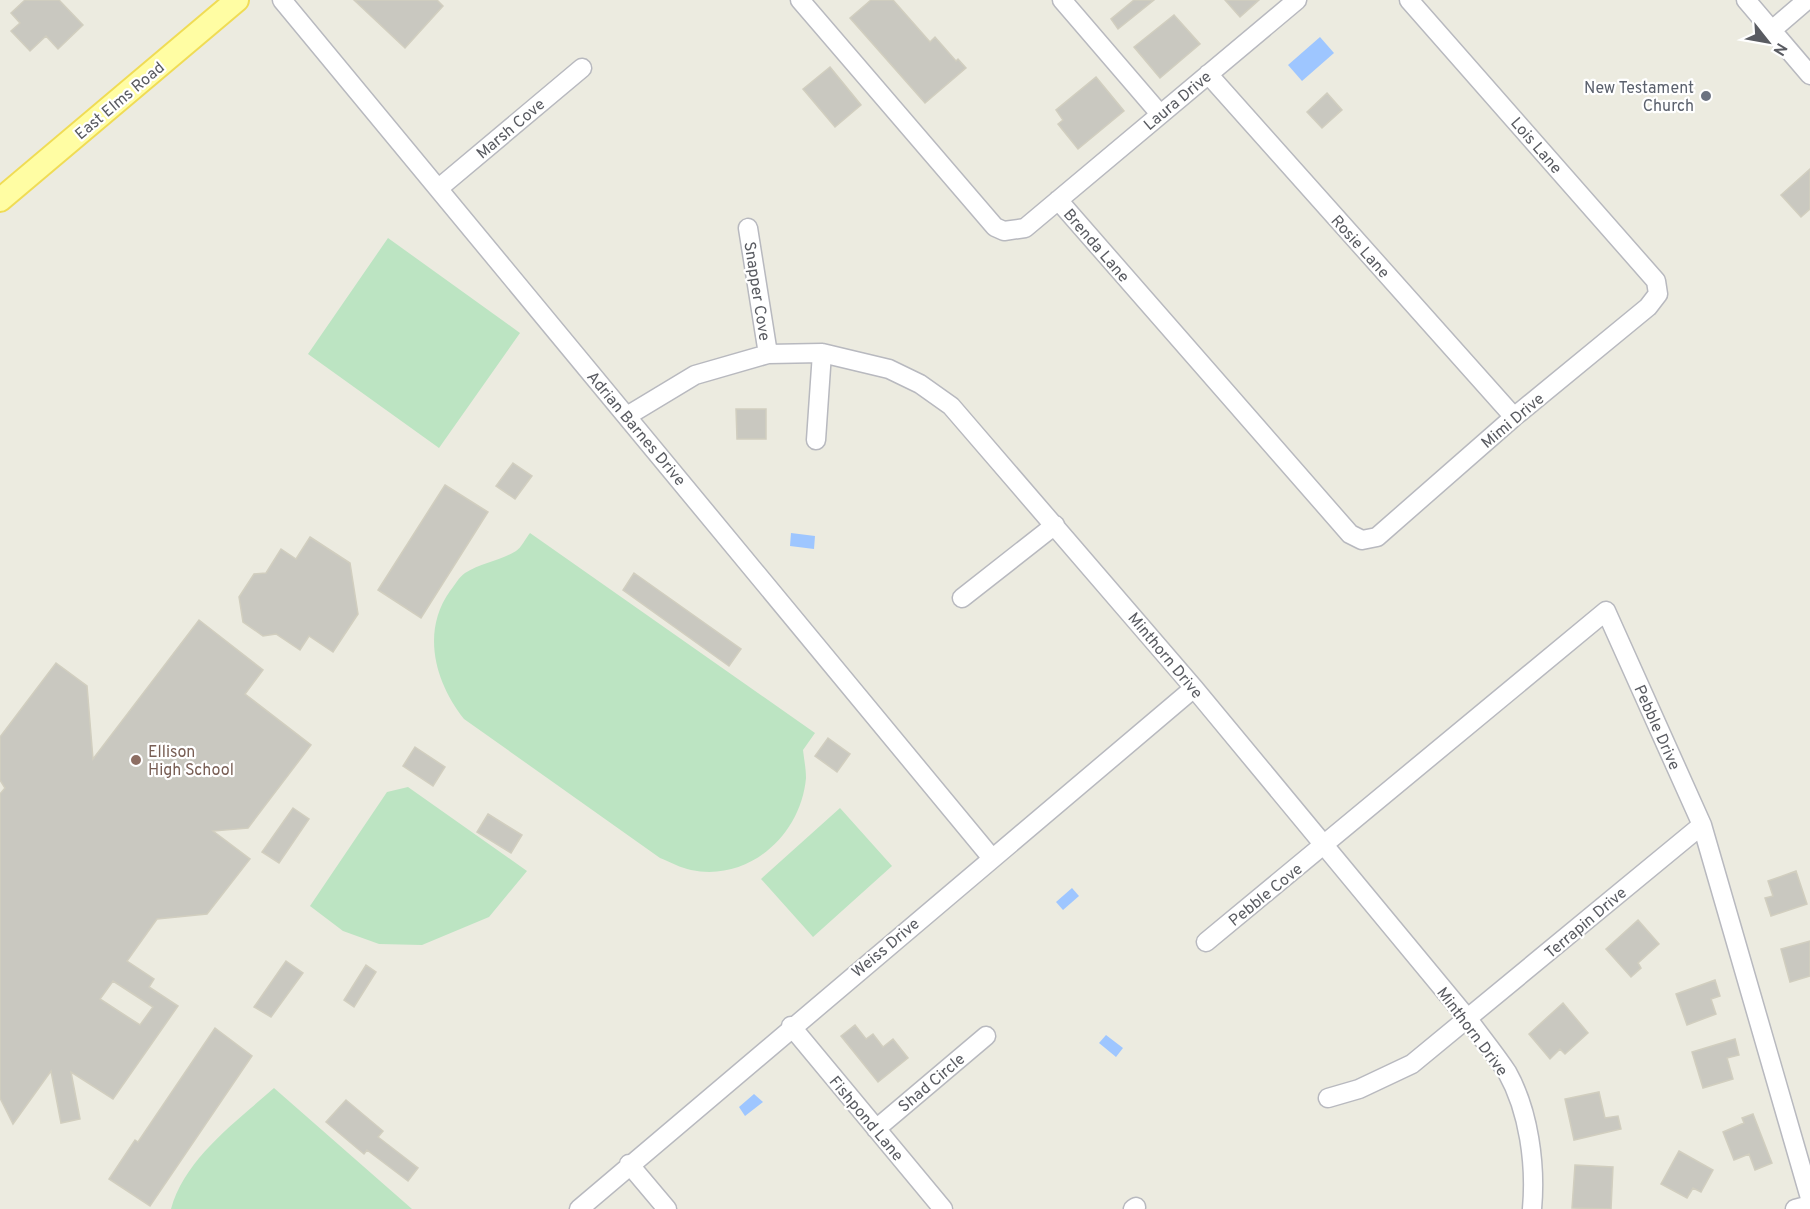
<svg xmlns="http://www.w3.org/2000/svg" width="1810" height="1209" viewBox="0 0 1810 1209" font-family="Overpass,sans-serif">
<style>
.green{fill:#bce4c2}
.water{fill:#9ec6ff}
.building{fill:#c9c8c0;stroke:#d1cebf;stroke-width:1.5;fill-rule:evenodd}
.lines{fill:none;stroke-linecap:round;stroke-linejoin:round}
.minor-casing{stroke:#b8b9bf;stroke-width:21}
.major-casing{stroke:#f0dc55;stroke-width:26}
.minor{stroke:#fff;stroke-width:18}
.major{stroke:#fffda3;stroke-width:22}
.worship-dot{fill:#6b7280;stroke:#fff;stroke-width:2}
.education-dot{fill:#8d6e63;stroke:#fff;stroke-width:2}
.labels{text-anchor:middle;stroke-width:4.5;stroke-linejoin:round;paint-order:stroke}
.worship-label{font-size:16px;fill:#5b616d;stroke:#fff;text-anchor:end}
.street-label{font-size:16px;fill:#595b61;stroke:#fff}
.education-label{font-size:16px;fill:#785e54;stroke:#fff;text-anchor:start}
</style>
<rect width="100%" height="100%" fill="#ecebe0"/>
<path class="green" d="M388,238L520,333L439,448L308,354Z
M530,533L815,733L803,750C804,759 806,769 806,778C801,835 749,882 691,870C681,868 670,862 660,858L464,719C435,682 421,632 450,591C455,585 459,577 465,573C481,563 500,561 516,551C521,548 526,538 530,533Z
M408,787L527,871L489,917L422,945L379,944L343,931L310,906L387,792Z
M840,808L892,866L813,937L761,879Z
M274,1088L412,1209H171C185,1158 236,1122 274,1088Z"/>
<path class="water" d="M1320,37L1334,53L1302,81L1288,65Z
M791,533L815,536L814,549L790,546Z
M1072,888L1079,896L1063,910L1056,902Z
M1106,1035L1123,1048L1116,1057L1099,1043Z
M754,1094L763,1102L745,1116L739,1107Z"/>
<path class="building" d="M25,0H59L83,25L58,49L46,36L30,51L11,31L20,23L11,13Z
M354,0H437L443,6L405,48Z
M871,0H893L930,42L935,37L956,61L958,59L966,68L925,103L850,18Z
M1134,0H1154L1118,29L1111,19Z
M1225,0H1259L1240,17Z
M1174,15L1200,44L1160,78L1134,47Z
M830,67L861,105L835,127L803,89Z
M1096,77L1124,111L1078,149L1058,124L1063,120L1056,110Z
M1327,93L1342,110L1322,128L1307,112Z
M1810,169V209L1801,217L1781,195Z
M736,409H766V439H737Z
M513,463L532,476L515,499L496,486Z
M445,485L488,512L421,618L378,590Z
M310,537L350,563L358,614L333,652L309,636L300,650L276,634L263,636L243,622L239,597L254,574L266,573L281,549L296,559Z
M634,573L741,649L729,666L623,590Z
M199,620L263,670L245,694L311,745L248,828L213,831L250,859L207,914L157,919L127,961L154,979L149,987L178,1006L113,1099L71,1072L80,1119L61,1123L51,1071L13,1124L0,1098V794L5,788L0,780V737L56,663L87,686L93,759ZM113,981L153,1007L140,1025L100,999Z
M828,738L850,754L837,772L815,756Z
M415,747L445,767L433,786L403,766Z
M293,808L309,819L279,863L262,852Z
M488,814L522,835L511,853L477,832Z
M1796,871L1807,904L1771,916L1765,898L1773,896L1768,881Z
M1638,920L1659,944L1638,963L1641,968L1631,977L1606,949Z
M1810,941V976L1790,982L1781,949Z
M286,961L303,973L271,1017L254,1007Z
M366,965L376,972L354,1007L344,1000Z
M1715,980L1720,996L1711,999L1716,1014L1687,1025L1676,994Z
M1563,1003L1588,1033L1565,1054L1560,1049L1550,1059L1529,1034Z
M855,1025L866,1039L873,1034L883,1047L893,1039L908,1058L878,1082L841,1036Z
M215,1028L252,1056L150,1206L109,1179L135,1140L138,1142Z
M1735,1039L1739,1055L1727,1058L1733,1079L1703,1088L1692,1052Z
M1599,1092L1605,1118L1618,1116L1621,1129L1574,1140L1565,1099Z
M346,1100L383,1131L378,1137L418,1168L408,1181L367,1150L364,1154L326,1122Z
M1753,1114L1772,1163L1755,1170L1749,1154L1734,1160L1723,1132L1744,1123L1742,1118Z
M1679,1151L1713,1170L1701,1192L1693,1188L1687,1198L1661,1184Z
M1575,1165L1613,1167L1611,1209L1572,1208Z"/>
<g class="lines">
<defs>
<path id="minor" d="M282,0L991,857
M800,0L995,227L1004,231L1025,228L1297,0
M1062,0L1160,114
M1746,0L1810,75
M1772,30L1807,0
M1208,74L1514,417
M439,188L582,68
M1058,200L1350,534L1362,540L1377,537L1514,417L1648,307L1658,294L1656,281L1409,0
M748,228L768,354
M627,416L695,375L768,354L822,353L889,369L920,384L951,406L1194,688L1468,1019C1481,1037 1495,1054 1507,1072C1529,1111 1536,1165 1532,1209
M816,440L822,353
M962,598L1055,525
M1206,942L1606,611L1702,825L1810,1198
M791,1026L943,1209
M1328,1098L1359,1089L1412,1064L1702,825
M876,1129L986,1036
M629,1164L667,1209
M579,1209L1194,688
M1133,1209L1136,1207
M1795,1209L1810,1205"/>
<path id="major" d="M0,200L237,0"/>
</defs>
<use href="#minor" class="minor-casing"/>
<use href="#major" class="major-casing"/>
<use href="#minor" class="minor"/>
<use href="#major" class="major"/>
</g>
<circle class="worship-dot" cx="1706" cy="96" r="6"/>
<circle class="education-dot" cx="136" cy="760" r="6"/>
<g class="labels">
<g class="worship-label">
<text x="1694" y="93">New Testament<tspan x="1694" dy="18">Church</tspan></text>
</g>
<g class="street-label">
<text transform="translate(119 100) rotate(-40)" y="6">East Elms Road</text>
<text transform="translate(1177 100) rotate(-40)" y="6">Laura Drive</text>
<text transform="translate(510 128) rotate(-40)" y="6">Marsh Cove</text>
<text transform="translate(1537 145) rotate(49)" y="6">Lois Lane</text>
<text transform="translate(1097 245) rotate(49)" y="6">Brenda Lane</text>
<text transform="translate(1361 246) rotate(48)" y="6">Rosie Lane</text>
<text transform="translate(758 291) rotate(81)" y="6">Snapper Cove</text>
<text transform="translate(1512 420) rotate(-40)" y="6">Mimi Drive</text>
<text transform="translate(637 428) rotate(50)" y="6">Adrian Barnes Drive</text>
<text transform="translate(1166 655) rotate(50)" y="6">Minthorn Drive</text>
<text transform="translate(1658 727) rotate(66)" y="6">Pebble Drive</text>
<text transform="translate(1265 894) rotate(-39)" y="6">Pebble Cove</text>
<text transform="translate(1585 922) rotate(-40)" y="6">Terrapin Drive</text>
<text transform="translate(885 947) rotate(-40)" y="6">Weiss Drive</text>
<text transform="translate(1473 1031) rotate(53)" y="6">Minthorn Drive</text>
<text transform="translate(931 1082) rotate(-40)" y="6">Shad Circle</text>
<text transform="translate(867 1118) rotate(50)" y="6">Fishpond Lane</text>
</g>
<g class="education-label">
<text x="148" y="757">Ellison<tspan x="148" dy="18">High School</tspan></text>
</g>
</g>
<g transform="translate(1768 42) rotate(121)" stroke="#ffffff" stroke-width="4.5" paint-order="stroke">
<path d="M0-4.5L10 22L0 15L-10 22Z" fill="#595b61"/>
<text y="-9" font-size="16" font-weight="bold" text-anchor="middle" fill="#595b61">N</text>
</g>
</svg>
